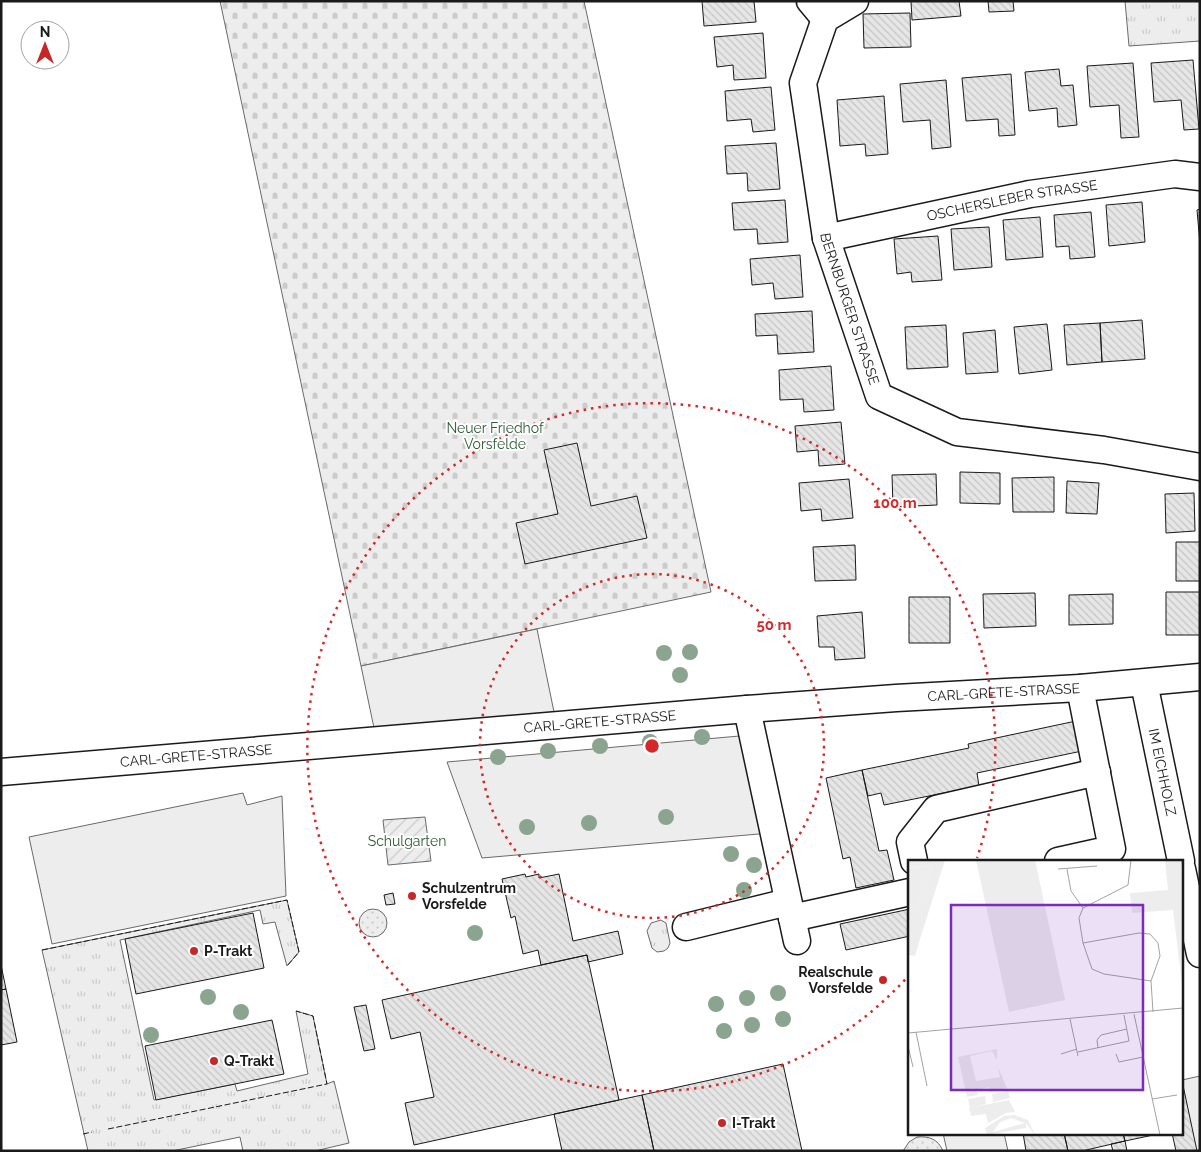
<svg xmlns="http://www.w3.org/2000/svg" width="1201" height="1152" viewBox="0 0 1201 1152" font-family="Raleway,sans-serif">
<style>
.grass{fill:url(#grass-tufts);stroke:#6a6a6a}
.cemetery{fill:url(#cemetery-stones);stroke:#6a6a6a}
.park{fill:url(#park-dots);stroke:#6a6a6a}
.garden{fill:url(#garden-furrows);stroke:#6a6a6a}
.pitch{fill:#ededed;stroke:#6a6a6a}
.building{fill:url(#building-back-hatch);stroke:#1a1a1a}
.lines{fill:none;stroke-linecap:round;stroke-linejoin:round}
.minor-casing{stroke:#1a1a1a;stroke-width:29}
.minor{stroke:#fff;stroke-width:26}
.fence{stroke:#1a1a1a;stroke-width:1;stroke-dasharray:6 2.5;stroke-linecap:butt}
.tree{fill:#8aa48f}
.ring{fill:none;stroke:#d62828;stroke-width:2.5;stroke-dasharray:2.5 5}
.poi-dot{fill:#c62828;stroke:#fff;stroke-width:2}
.labels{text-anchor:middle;stroke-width:4;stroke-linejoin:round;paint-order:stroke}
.street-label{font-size:14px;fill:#1a1a1a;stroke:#fff}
.park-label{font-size:14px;fill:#2b5a34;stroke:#fff}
.poi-label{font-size:14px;font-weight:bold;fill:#1a1a1a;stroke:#fff;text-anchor:start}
.inset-road{fill:none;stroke:#a3a3a3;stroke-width:1}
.view{fill:#7b2cbf;fill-opacity:0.15;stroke:#7b2cbf;stroke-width:2.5}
.inset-edge{fill:none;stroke:#1a1a1a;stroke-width:2.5}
.centre{fill:#d62828;stroke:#fff;stroke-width:2.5}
.ring-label{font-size:15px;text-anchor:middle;font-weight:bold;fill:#d62828;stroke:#fff;stroke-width:4;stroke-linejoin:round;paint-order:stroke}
</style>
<defs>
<pattern id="grass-tufts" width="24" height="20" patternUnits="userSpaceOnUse" patternTransform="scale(1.25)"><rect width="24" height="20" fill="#ededed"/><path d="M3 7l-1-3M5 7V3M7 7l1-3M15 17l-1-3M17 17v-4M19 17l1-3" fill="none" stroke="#cbcbcb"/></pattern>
<pattern id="cemetery-stones" width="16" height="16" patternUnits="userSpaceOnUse" patternTransform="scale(1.25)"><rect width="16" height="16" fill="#ededed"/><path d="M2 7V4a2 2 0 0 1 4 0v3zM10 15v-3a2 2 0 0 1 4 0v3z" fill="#cbcbcb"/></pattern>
<pattern id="park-dots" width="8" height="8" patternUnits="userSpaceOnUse" patternTransform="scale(1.25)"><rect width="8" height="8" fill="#ededed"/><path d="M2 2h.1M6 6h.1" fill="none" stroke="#cbcbcb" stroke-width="1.8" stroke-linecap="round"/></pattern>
<pattern id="garden-furrows" width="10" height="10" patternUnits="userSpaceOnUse" patternTransform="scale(1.25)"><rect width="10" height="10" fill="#ededed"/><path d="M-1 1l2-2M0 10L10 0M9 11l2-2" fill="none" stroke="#cbcbcb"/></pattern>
<pattern id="building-back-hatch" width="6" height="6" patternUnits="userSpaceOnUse" patternTransform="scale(1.25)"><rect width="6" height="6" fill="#e6e6e6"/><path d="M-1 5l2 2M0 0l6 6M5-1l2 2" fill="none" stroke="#c5c5c5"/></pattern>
</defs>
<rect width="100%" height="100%" fill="#fff"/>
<path class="grass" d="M1125,1H1200V41L1129,46Z
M287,900L299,952L287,966L275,922L263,924L260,910L120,940L154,1100L235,1084L237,1091L308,1074L296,1011L313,1016L327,1084L334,1081L349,1143L315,1151H243L240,1137L172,1151H88L42,950Z
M661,920L666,923L670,943L668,948L664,951L657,952L652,948L647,931L651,923Z"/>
<path class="cemetery" d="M220,1H584L711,592L361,666Z"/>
<path class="park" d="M359 923a14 14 0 1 1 28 0a14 14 0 1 1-28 0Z
M917,1137C929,1136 938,1139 943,1151H903L909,1142Z"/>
<path class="garden" d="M425,817L431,861L388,865L383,820Z"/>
<path class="pitch" d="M537,629L554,712L374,728L361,666Z
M762,734L782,832L482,858L447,762Z
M243,793L247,805L282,796L286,896L52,944L29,837Z
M1200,1076V1151H1195L1182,1098V1080Z
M943,1133H1004L1008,1151H947Z"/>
<path class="building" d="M702,1H754L756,22L704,26Z
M911,1H959L961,16L912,20Z
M988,1H1013L1014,11L989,12Z
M910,13L911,47L864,48L863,14Z
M763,33L766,78L734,80L733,65L717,67L714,37Z
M1193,60L1199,129L1184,130L1181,100L1154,102L1151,63Z
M1133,63L1139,137L1121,138L1119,105L1090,107L1087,66Z
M1059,69L1061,86L1073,85L1077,125L1058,127L1057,108L1029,111L1025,72Z
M1011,74L1015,135L999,136L998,119L966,121L962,78Z
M946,80L951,147L932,149L930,120L903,122L900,84Z
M771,87L775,130L753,132L751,119L727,121L725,91Z
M884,96L888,154L866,156L865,144L840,146L837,100Z
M776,143L780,189L748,191L747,173L727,174L725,146Z
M785,200L788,242L758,244L757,229L734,230L732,203Z
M1142,202L1145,242L1109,246L1106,205Z
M1200,209V244L1197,210Z
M1091,212L1095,257L1070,259L1069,246L1056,247L1054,215Z
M1040,217L1043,257L1006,260L1003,220Z
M989,227L992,267L954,270L951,229Z
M938,236L942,280L912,282L911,272L897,274L894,239Z
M800,255L803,297L775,299L773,283L752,285L750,259Z
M812,311L814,352L778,354L777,335L756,336L755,314Z
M1142,320L1145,359L1102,362L1100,323Z
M1100,323L1102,362L1067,365L1064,325Z
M1047,324L1052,370L1019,374L1014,327Z
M946,325L948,367L907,369L905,327Z
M995,330L998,372L966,374L963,333Z
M831,366L834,410L804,412L803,399L780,400L779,370Z
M841,422L845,464L819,466L818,450L797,452L795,426Z
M577,443L591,506L637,496L647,538L525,564L516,523L558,514L544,450Z
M960,472L1000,473V504L960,503Z
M936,474L937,505L893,507L892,475Z
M1054,477V512H1013L1012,478Z
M849,479L853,518L822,521L821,509L801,511L799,483Z
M1067,481L1099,483L1097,514L1066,513Z
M1194,493L1195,531L1166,533L1165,494Z
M1176,542H1200V581H1176Z
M855,545L856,580L815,581L813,547Z
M1166,592H1200V635H1166Z
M1035,593L1036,626L984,628L983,594Z
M1113,594V624L1069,625V595Z
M909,597H950V643H909Z
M862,612L865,658L835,660L834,647H819L817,616Z
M1076,721L1082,751L977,773L979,786L884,805L881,793L868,796L862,770L969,748L968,744Z
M862,770L879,851L887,850L894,880L856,888L850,857L843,859L826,778Z
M525,874L526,877L539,874V878L559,874L573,941L618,931L623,954L588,962L587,955L541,965L538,950L523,954L515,916L511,918L502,879Z
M393,893L395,904L386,905L384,895Z
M910,909V936L846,950L840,924Z
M253,913L264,968L136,994L125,939Z
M587,955L619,1100L414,1145L405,1103L434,1097L420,1032L391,1039L382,1000Z
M1,965L6,989L1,990Z
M6,989L17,1042L1,1045V990Z
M366,1005L375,1049L364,1051L354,1007Z
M272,1020L284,1074L156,1100L145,1046Z
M783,1064L802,1151H654L642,1095Z
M1182,1082L1184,1090L1197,1151H1176L1172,1133H1182Z
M642,1095L654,1151H562L554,1114Z
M1023,1133H1064L1068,1151H1026Z
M1064,1133H1123L1125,1141L1082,1151H1068Z
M1123,1133H1158V1134L1125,1141Z
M1125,1141L1127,1151H1113L1111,1144Z"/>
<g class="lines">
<defs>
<g id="minor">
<path d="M810,1L825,19"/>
<path id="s1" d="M855,1L825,19L803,83L826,238L879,396L957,432L1104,450L1200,467"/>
<path id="s2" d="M826,238L1030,194L1175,174L1200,177"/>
<path id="s3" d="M1144,683L1181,861"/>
<path d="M747,709L797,941"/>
<path id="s4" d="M1,772L747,709L896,698L1080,688L1200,677"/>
<path d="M914,861L910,842L936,809L1097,772"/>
<path d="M1058,861L1112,849L1080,688"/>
<path d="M1182,869L1200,954"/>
<path d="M792,918L910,892"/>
<path d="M686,927L788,902"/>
</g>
</defs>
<use href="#minor" class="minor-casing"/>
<use href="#minor" class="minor"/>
<path class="fence" d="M42,950L287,900L299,952L287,966
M108,1129L327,1084L313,1016L296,1011
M83,1134L92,1132"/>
</g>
<g class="tree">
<circle cx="690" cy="652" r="8"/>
<circle cx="664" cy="653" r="8"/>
<circle cx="680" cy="675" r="8"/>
<circle cx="702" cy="737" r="8"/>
<circle cx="650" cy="742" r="8"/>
<circle cx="600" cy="746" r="8"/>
<circle cx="548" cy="751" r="8"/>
<circle cx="498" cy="757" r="8"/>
<circle cx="666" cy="817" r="8"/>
<circle cx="589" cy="823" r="8"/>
<circle cx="527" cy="827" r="8"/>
<circle cx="731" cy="854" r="8"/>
<circle cx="754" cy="865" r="8"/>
<circle cx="744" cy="890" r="8"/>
<circle cx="475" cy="933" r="8"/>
<circle cx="778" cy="993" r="8"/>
<circle cx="208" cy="997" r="8"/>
<circle cx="747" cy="998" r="8"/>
<circle cx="716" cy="1004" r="8"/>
<circle cx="241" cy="1012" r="8"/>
<circle cx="783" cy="1019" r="8"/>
<circle cx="752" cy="1025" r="8"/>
<circle cx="724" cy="1031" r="8"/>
<circle cx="151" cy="1035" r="8"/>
</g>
<g class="ring">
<circle cx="652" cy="746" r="172"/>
<path d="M910 974A344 344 0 1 1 977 858"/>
</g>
<g class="poi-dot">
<circle cx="412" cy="896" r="5"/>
<circle cx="194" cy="951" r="5"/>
<circle cx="883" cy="980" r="5"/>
<circle cx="214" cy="1061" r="5"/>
<circle cx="722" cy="1123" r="5"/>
</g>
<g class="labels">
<g class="street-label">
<text dy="5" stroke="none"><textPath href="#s2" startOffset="190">OSCHERSLEBER STRASSE</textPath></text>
<text dy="5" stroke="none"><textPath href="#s1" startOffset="334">BERNBURGER STRASSE</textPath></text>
<text dy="5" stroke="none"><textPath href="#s4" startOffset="1006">CARL-GRETE-STRASSE</textPath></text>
<text dy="5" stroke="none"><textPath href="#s4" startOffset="601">CARL-GRETE-STRASSE</textPath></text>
<text dy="5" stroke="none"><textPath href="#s4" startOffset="196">CARL-GRETE-STRASSE</textPath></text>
<text dy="5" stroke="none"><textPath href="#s3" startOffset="91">IM EICHHOLZ</textPath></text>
</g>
<g class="park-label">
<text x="495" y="433">Neuer Friedhof<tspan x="495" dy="16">Vorsfelde</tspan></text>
<text x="407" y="846">Schulgarten</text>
</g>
<g class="poi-label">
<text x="422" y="893">Schulzentrum<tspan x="422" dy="16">Vorsfelde</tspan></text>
<text x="204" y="956">P-Trakt</text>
<text x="873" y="977" text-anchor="end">Realschule<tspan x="873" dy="16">Vorsfelde</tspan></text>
<text x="224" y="1066">Q-Trakt</text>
<text x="732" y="1128">I-Trakt</text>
</g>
</g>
<g transform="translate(908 860)">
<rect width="275" height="275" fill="#fff"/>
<path d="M257,0H274L275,132L265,50L224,53L222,33L260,30ZM25,5L8,48L14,53L13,64L4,79H12L7,96L0,95V8ZM89,189V200L84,191L62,196L68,221L92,217L90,207L99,228L82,232L81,227L69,230L70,235L59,237L50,197ZM101,240L107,252L98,253L80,263L78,254L63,256L61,248Z" fill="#ededed"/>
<path d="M0,0H37L12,79H3L13,63L14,53L8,48L25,5L0,8Z" fill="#ededed"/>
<path d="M68,0H127L157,140L101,152Z" fill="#ededed"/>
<path d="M100,231L102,238L85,242L84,234ZM77,236L78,244L62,248L60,239ZM106,255L120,260L127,275L118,263V268L79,275L77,268L96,256ZM103,258L117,263L85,272L92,262Z" fill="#ededed" fill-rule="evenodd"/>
<path class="inset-road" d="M223,0L220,25L175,48L171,58L175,83L184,109L196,114L243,121M274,0L275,16M150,9L189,6M159,9L163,31L175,48M175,83L231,73L242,74L250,83L252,96L243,121L245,152M226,154L252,275M162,159L170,196M8,172L19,226M0,173L275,148M0,186L5,207M190,188L189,180L193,175L219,169M170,192L221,181L216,155M153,194L169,189M208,194L211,202L235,197M244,239L269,235"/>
<path class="view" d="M43,45H235V230H43Z"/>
<rect width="275" height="275" class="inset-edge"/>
</g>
<circle cx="652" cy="746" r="8" class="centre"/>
<g class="ring-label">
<text x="895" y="508">100 m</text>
<text x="774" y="630">50 m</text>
</g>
<rect width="1201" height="1152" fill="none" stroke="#1a1a1a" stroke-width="5"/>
<g transform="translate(45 45)"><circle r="24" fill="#ffffff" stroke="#a3a3a3"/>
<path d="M0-4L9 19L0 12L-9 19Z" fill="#c62828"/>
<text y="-8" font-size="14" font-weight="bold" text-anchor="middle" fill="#1a1a1a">N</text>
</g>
</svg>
